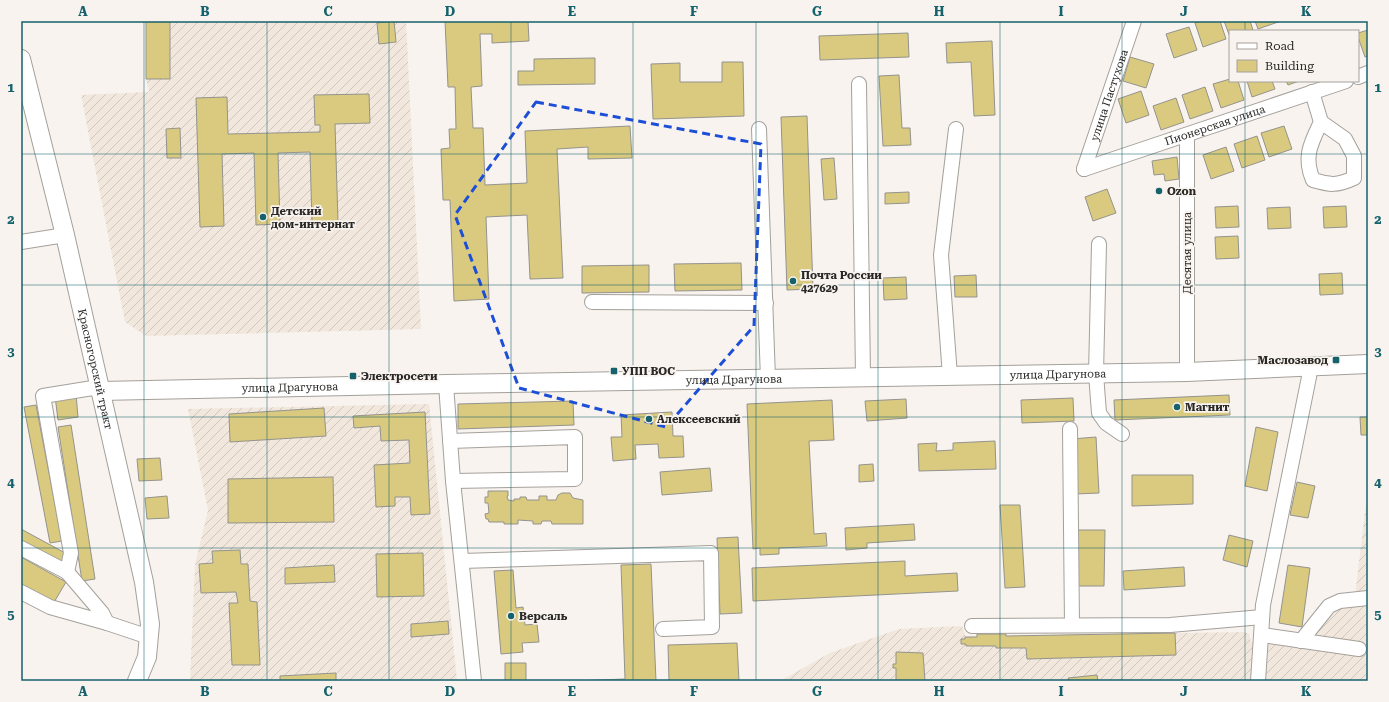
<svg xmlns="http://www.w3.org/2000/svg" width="1389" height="702" viewBox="0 0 1389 702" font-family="'Roboto Serif',serif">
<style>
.industrial{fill:url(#industrial-furrows)}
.building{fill:#d9ca7f;stroke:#94938d}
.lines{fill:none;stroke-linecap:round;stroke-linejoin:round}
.minor-casing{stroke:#a4a09b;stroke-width:16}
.major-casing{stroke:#a4a09b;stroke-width:20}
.minor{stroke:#fff;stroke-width:14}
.major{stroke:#fff;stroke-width:18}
.marked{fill:none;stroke:#1d4ed8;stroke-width:3;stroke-dasharray:8 5;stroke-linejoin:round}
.grid{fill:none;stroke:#15626d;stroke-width:1;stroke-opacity:0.55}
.poi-dot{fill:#15626d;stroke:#f8f3ee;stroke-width:1.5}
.labels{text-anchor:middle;stroke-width:3.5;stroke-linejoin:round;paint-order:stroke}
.street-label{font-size:11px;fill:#292826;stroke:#f8f3ee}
.poi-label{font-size:11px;font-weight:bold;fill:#292826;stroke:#f8f3ee;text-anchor:start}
.neatline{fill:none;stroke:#15626d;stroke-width:1.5}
.grid-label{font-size:13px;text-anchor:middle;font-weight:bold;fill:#15626d}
</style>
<defs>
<pattern id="industrial-furrows" width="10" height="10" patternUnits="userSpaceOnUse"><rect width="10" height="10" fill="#f1e7dc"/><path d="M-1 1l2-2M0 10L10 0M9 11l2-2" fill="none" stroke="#cfc6bd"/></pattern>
</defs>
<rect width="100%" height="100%" fill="#f8f3ee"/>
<path class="industrial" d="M146,21H406L421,329L146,336L125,322L81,95L149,92L146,79Z
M429,404L457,681H190L195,565L208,510L188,409Z
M1366,504H1368V681H780L830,653L899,629L962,626L966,637H977V634H1006V636L1245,632L1249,634L1251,642L1303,644L1339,609L1354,604Z"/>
<path class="building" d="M146,21H170V79H146Z
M394,21L396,42L379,44L377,23Z
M445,21H528L529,41L492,43V34H480L482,86L471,87L473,128H483L485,185L527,183L525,131L630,126L632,158L588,159V147L557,149L563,278L530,279L527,215L486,217L489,299L454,301L450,200H443L441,149L450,148L449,129H456L455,87H448Z
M1201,21H1220L1226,39L1203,47L1195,23Z
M1224,21H1250L1253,30L1248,31H1230V37Z
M1255,21H1281L1258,29Z
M1189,27L1197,50L1174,58L1166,34Z
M1368,30V56L1365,57L1358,37V33Z
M908,33L909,57L820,60L819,36Z
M992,41L995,115L974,116L971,62L947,63L946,43Z
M1130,57L1154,64L1146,88L1123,81Z
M595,58V84L518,85V71H534V59Z
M722,62H743L744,116L653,119L651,64L680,63V82H722Z
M899,75L902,128H910L911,145L883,146L879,76Z
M1230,79V81H1238L1244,100L1221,108L1213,84Z
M1247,81H1272L1275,89L1252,97Z
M1286,81H1299L1288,85Z
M1205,87L1213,111L1190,119L1182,95Z
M1141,91L1149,115L1126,123L1118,99Z
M369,94L370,123L335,124L338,222L312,223L310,152L278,153L280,224L256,225L254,153L222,154L224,226L200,227L196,98L227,97L228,134L320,132V125H315L314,95Z
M1176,98L1184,122L1161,130L1153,106Z
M807,116L813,289L787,290L781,117Z
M1284,126L1292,149L1269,157L1261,133Z
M180,128L181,158H167L166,129Z
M1257,136L1265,160L1242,168L1234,144Z
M1226,147L1234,171L1211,179L1203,155Z
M1177,157L1179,179L1165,181L1164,174L1154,175L1152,161Z
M834,158L837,199L824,200L821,159Z
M1107,189L1116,213L1093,221L1085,197Z
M909,192V203L885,204V193Z
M1238,206L1239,227L1216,228L1215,207Z
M1346,206L1347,227L1324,228L1323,207Z
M1290,207L1291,228L1268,229L1267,208Z
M1238,236L1239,258L1216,259L1215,237Z
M741,263L742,290L675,291L674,264Z
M649,265V292L582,293V266Z
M1342,273L1343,294L1320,295L1319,274Z
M976,275L977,297H955L954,276Z
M906,277L907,299L884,300L883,278Z
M76,394L78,417L58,420L55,396Z
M1229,395L1230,415L1115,420L1114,400Z
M1073,398L1074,421L1022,423L1021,400Z
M906,399L907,418L867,421L865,401Z
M832,400L834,440L809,441L814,534L826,533L827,546L779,548V554L760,555V548L753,549L747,404Z
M573,401L574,425L458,429V404Z
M36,405L62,541L50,543L24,407Z
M324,408L326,436L230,442L229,414Z
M425,412L430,514L411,515L410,497H395V506L376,507L374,465L410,463L409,440L381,441L380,426L354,428L353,416Z
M672,412L673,436H683L684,457L659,458L658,444L635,445L636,459L613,461L611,437H622L621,415Z
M1360,417H1368V435H1361Z
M71,425L95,579L82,581L58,427Z
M1256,427L1278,432L1267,491L1245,486Z
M1096,437L1099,493L1075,494L1072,439Z
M995,441L996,469L919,471L918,444L937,443L936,451L953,450V443Z
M160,458L162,480L139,481L137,459Z
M873,464L874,481L859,482V465Z
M710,468L712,491L662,495L660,472Z
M1132,475H1193V504L1132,506Z
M333,477L334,522L228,523V479Z
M1297,482L1315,486L1308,518L1290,515Z
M488,491H508V496H507L508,500L514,501V499H520V497H526L527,500H539V496H547V500H556L558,495L562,493H570L573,498L583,500V524H552L551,521H542L541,524H533V521L518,520V524H504V522H489L488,519H486L485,514L489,513L488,503H485V497H488Z
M167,496L169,518L147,519L145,498Z
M1000,505H1020L1025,587L1005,588Z
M914,524L915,540L867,543V548L846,550L845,528Z
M21,529L67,554L59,566L21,545Z
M1078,530H1105L1104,586H1078Z
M1229,535L1253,541L1247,567L1223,560Z
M738,537L742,613L720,614L717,538Z
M240,550L241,564H248L250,601L257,602L260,665H232L229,603H238L236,592L201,593L199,564L213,563L212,551Z
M423,553L424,596L377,597L376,554Z
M21,557L66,582L53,604L21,585Z
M905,561V576L957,573L958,591L753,601L752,568Z
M651,564L656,681H573L625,679L621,565Z
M334,565L335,582L285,584V568Z
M1288,565L1310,568L1302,627L1279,623Z
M1184,567L1185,586L1124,590L1123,571Z
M513,570L516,608L523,607L525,625L537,624L539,642L522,643L523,652L501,654L494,571Z
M448,621L449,634L411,637V624Z
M1175,633L1176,655L1027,659L1026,648H996V646H966V644H961V639H965V637H977V634H1006V636Z
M737,643L739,681H669L668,645Z
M896,652L923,653L925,681H896V668H893V664H896Z
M505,663H526V681H505Z
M336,673V681H280V676Z
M1097,675L1098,681H1069L1068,678Z
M964,680H1029V681H963Z"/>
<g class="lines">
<defs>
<g id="minor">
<path d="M1358,77L1368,73"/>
<path d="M859,84L863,377"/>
<path d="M1312,92L1321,122L1345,139L1354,156V178C1337,186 1330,185 1313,180C1303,157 1311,143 1321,122"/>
<path d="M759,129L768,379"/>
<path d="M1187,135V372"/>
<path id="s1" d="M1084,169L1346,81"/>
<path id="s2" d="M1084,169L1134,21"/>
<path d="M21,242L65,235"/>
<path d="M1099,244L1096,374L1099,413L1106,423L1122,434"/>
<path d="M592,302L766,303"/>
<path d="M950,376L941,255L956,129"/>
<path d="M446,384L453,481L474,681"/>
<path d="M1070,429L1072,625"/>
<path d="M450,441L575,437V479L453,481"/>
<path d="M21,548L67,572L71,553L43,396L99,387"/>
<path d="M462,561L711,553L712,627L663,629"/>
<path d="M21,592L50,607L107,623L102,613L67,572"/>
<path d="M107,623L149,637"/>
<path d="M972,626L1170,625L1262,617"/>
<path d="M1262,635L1359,649"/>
<path d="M1301,641L1329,606L1340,601L1368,598"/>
<path d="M1258,681L1263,605L1309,377L1310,368"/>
</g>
<g id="major">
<path id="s3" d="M21,59L65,235L144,582L150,624L147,657L137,681"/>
<path id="s4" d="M100,391L446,384L1187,372L1368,364"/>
</g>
</defs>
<use href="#minor" class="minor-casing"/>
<use href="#major" class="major-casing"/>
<use href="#minor" class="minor"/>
<use href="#major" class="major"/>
</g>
<path class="marked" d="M536,102L761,144L754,326L666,427L519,388L455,215Z"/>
<path class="grid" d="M144,21V681M267,21V681M389,21V681M511,21V681M633,21V681M756,21V681M878,21V681M1000,21V681M1122,21V681M1245,21V31M1245,81V681M21,154H1368M21,285H1368M21,417H1368M21,548H1368"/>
<g class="poi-dot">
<circle cx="1159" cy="191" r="4"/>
<circle cx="263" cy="217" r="4"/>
<circle cx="793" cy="281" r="4"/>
<rect x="1332" y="356" width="8" height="8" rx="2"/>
<rect x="610" y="367" width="8" height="8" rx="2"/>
<rect x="349" y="372" width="8" height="8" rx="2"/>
<circle cx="1177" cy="407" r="4"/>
<circle cx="649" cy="419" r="4"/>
<circle cx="511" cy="616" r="4"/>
</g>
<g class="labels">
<g class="street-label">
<text dy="4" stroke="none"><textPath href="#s2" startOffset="78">улица Пастухова</textPath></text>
<text dy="4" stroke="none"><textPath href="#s1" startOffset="138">Пионерская улица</textPath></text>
<text transform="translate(1187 253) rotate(-90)" y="4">Десятая улица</text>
<text dy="4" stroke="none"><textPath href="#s3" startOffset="319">Красногорский тракт</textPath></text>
<text dy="4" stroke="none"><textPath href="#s4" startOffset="958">улица Драгунова</textPath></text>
<text dy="4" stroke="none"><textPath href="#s4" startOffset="634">улица Драгунова</textPath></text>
<text dy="4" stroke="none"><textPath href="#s4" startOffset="190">улица Драгунова</textPath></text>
</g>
<g class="poi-label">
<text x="1167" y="195">Ozon</text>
<text x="271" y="215">Детский<tspan x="271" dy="13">дом-интернат</tspan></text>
<text x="801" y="279">Почта России<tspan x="801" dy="13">427629</tspan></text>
<text x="1328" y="364" text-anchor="end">Маслозавод</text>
<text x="622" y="375">УПП ВОС</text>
<text x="361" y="380">Электросети</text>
<text x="1185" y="411">Магнит</text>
<text x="657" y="423">Алексеевский</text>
<text x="519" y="620">Версаль</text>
</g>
</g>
<rect width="1389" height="702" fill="none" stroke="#f8f3ee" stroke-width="44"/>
<rect x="1229" y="30" width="130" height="52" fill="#f8f3ee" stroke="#a5a29e"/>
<rect x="1237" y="43" width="20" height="6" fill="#ffffff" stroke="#a5a29e"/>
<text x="1265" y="50" font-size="12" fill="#292826">Road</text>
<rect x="1237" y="60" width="20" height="12" fill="#d9ca7f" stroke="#a5a29e"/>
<text x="1265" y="70" font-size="12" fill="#292826">Building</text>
<rect x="22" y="22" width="1345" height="658" class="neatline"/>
<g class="grid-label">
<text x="83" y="16">A</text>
<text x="205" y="16">B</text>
<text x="328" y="16">C</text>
<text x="450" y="16">D</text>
<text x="572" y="16">E</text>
<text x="694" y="16">F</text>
<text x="817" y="16">G</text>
<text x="939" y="16">H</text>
<text x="1061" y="16">I</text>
<text x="1184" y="16">J</text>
<text x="1306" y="16">K</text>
<text x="11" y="92">1</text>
<text x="1378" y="92">1</text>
<text x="11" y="224">2</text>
<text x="1378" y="224">2</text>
<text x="11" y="356">3</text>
<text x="1378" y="356">3</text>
<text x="11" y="487">4</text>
<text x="1378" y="487">4</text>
<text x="11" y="619">5</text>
<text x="1378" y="619">5</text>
<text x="83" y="696">A</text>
<text x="205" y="696">B</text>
<text x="328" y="696">C</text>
<text x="450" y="696">D</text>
<text x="572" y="696">E</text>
<text x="694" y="696">F</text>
<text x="817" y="696">G</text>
<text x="939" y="696">H</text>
<text x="1061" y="696">I</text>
<text x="1184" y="696">J</text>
<text x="1306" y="696">K</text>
</g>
</svg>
